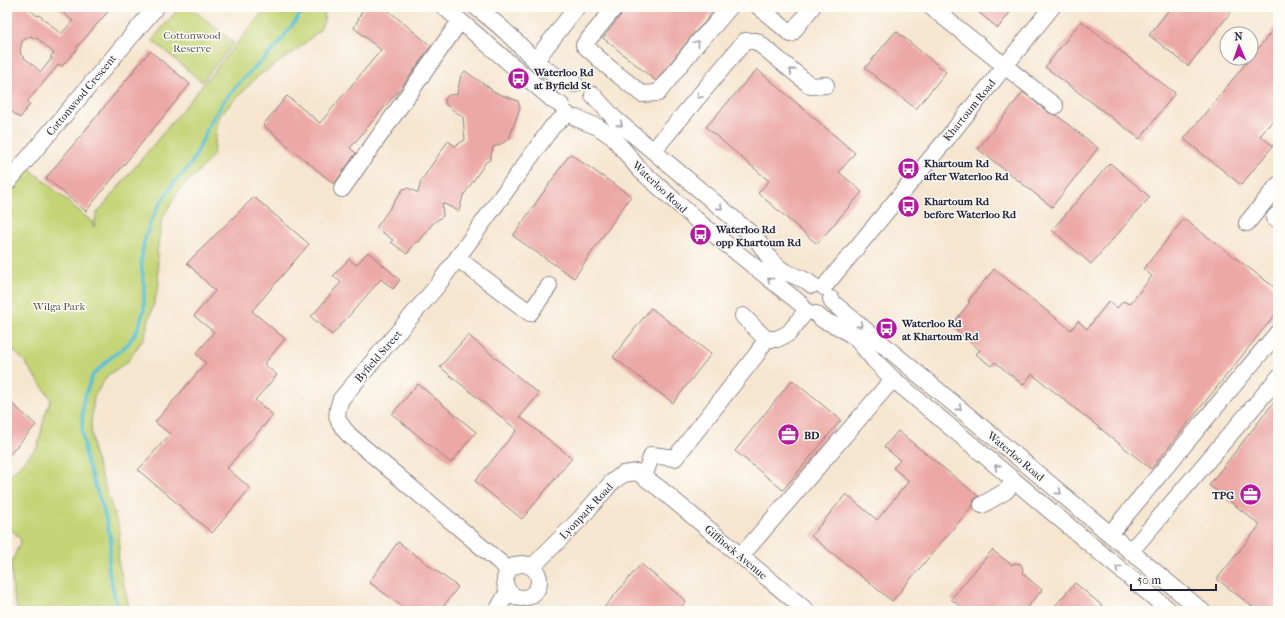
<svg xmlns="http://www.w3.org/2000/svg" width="1285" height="618" viewBox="0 0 1285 618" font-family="'IM FELL French Canon',serif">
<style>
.green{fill:#c4d476;stroke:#737b58}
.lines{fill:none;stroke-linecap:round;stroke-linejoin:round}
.stream{stroke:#58c1d4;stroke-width:3.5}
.building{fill:#eca8a5;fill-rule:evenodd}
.minor-casing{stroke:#8c8486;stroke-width:18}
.minor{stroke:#fff;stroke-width:16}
.oneway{stroke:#9c9ca7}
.labels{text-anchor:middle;stroke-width:3;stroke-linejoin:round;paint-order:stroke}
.park-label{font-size:11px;fill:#53574d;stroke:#fdfcf7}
.poi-label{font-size:11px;font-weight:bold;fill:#22223b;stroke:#fdfcf7;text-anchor:start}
.street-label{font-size:11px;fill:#22223b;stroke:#fdfcf7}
</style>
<rect width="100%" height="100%" fill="#fdfcf7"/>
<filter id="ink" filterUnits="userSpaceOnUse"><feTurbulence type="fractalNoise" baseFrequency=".025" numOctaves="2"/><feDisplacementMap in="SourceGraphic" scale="8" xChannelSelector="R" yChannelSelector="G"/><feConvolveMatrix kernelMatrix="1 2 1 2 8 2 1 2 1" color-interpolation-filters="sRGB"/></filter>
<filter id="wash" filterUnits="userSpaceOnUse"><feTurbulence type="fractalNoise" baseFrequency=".012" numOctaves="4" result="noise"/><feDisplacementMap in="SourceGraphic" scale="16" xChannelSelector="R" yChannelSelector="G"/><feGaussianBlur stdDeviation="0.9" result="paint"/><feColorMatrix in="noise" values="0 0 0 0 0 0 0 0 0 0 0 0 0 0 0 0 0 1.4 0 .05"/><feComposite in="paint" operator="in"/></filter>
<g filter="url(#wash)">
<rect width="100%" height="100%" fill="#f6e6d0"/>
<path class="green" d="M180,7H190L234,43L202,82L152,40Z
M267,7H325L324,21L320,30L294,52L258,76L219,116L213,155L202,168L180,189L162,219L157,252L159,285L144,338L128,361L107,376L94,397L91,424L93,451L120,531L118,561L130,611H18L13,594L11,564L21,540L7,525V479L38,446L45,415L51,399L25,362L7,344V183L23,163L91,221L94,227L95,219L97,213Z"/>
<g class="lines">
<path class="stream" d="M118,611L108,567L111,541L103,508L86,460L82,429L83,402L92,376L109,359L127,345L138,329L144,309V287L141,261L144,242L150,223L158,207L175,181L187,169L194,159L210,123L225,99L240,82L277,46L299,16L303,7"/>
</g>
<g id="blocks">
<path class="building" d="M7,7H27L37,16L39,15L61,34L73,21L56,7H112L77,47L78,48L62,66L59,64L27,102L30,104L20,118L7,108ZM31,36L34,38H37L54,53L50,57L52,58L41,72L20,54L21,52L20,51L22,41Z
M364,7H384L431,46L404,84L350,148L356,153L334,184L263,125L287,96L320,123L381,50L354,28Z
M627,7H716L705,22L693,34L656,81L603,38Z
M972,7H1014L998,28Z
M1171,7H1235L1188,66L1149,35Z
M1081,21L1175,93L1140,139L1045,67Z
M1278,24V114L1260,136L1273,146L1241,185L1184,139Z
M896,31L946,72L916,109L865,68Z
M150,51L190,84L86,211L46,178Z
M757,69L855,153L839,172L862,192L817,244L758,193L769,181L706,127Z
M465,71L491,89V91L518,101L520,108L518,113L509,139L501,144L493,147L490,160L486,162L463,196L459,211L442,203L443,216L432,224L419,242H416L407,254L391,242L393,240L376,228L403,189L408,188L418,193L421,181L448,141L455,146L465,140L463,117L446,105L445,99L449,95L457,94L461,75Z
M1023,92L1049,113L1056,115L1098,148L1052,207L978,149Z
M570,154L631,196L574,278L513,236Z
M1110,163L1150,197L1091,264L1052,230Z
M254,197L309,244L252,311L285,339L264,364L277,375L255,400L273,415L227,468L250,488L212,533L138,470L170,434L155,422L206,363L196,354L214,332L194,316L215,291L187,263Z
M1184,219L1278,290V311L1151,469L1032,374L1023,385L995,362L991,366L976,354L980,350L951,326L970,302L968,301L994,269L1071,330L1078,321L1087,329L1109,301L1117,308L1123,301L1130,304L1152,276L1143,269Z
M368,252L400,280L393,289L381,279L332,335L311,317L341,282L333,276L349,259L356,265Z
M651,308L711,354L673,403L613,357Z
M468,335L539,394L520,417L572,458L522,519L475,481L517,430L440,367Z
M792,380L841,420L783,490L735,451Z
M418,384L476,432L451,463L392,414Z
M1278,397V605L1273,611H1258L1217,579L1260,525L1209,485Z
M7,399L36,425L7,457Z
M898,431L978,496L974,500L973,505L892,601L811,536L846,494L877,520L909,481L893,468L900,460L884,447Z
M398,542L458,587L440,611H408L369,582Z
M992,550L1012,565L1015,563L1021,564L1023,569L1022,573L1042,590L1024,611H966L951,599Z
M641,564L686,601L678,611H601Z
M1075,583L1099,603L1109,611H1059L1054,607Z"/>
</g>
</g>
<g filter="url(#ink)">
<use href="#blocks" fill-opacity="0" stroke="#8c8486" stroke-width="1"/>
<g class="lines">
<defs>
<path id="minor" d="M444,7L554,101L561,105
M476,7C487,16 499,25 509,35C532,56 544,74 575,84
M615,7L584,45L607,66L642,94L658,93L700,40L712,28L730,7
M759,7L791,34L812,7
M931,7L1055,106
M535,61L577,7
M593,95L616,120L719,206L749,232L758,241L770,259L778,267L785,272L807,281L812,285
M576,118L598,127L613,137L639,169L649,178L700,223L801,304
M653,151L745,41H756L811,86L826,85
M7,183L156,7
M342,189L460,21
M1274,218L1278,214
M1247,223L1278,185
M457,258L530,313L549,286
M824,287L945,141L1052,7
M831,299L832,302L1202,611
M816,314L823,320L839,327L855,337L874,360L893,379L1170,611
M743,316L766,339H777L789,333L806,311
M644,476L652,455L675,458L757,354L766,339
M982,505L1006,491L1014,481
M1110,534L1278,332
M1131,551L1278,378
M741,556L893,379
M505 581a17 17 0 1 1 34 0a17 17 0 1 1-34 0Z
M532,567L580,519L611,483L623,474L637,472L659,488L807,611
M509,570L349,435C337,420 334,418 341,399L437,286L547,134L552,127L567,114
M497,611L508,591"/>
</defs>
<use href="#minor" class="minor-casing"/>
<use href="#minor" class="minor"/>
</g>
<defs><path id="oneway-chevron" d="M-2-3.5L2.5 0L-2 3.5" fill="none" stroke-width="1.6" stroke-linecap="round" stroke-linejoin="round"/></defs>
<g class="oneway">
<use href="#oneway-chevron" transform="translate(697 43) rotate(-50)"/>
<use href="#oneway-chevron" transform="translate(792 71) rotate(-140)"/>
<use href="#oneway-chevron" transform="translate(699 96) rotate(130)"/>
<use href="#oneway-chevron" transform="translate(620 124) rotate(40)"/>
<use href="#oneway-chevron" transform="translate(720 207) rotate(41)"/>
<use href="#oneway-chevron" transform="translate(770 280) rotate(-141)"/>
<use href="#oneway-chevron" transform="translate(860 325) rotate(40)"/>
<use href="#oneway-chevron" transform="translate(959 408) rotate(40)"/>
<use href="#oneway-chevron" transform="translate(997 467) rotate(-140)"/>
<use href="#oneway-chevron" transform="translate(1059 492) rotate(40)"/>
<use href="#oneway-chevron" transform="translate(1118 568) rotate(-141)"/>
</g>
</g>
<defs>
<symbol id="bus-disc" viewBox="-11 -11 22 22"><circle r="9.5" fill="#b5179e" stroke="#fdfcf7"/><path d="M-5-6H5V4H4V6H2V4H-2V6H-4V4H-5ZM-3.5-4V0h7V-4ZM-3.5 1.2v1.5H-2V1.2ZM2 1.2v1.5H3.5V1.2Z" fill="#fff"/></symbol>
<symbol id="office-disc" viewBox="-11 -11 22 22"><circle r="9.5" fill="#b5179e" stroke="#fdfcf7"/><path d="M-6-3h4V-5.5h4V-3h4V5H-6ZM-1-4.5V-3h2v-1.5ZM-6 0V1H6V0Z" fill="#fff"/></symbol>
</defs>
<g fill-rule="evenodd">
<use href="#bus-disc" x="506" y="66" width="25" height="25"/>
<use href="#bus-disc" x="896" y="156" width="25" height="25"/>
<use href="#bus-disc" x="896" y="194" width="25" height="25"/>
<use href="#bus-disc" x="688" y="222" width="25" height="25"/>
<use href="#bus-disc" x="874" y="316" width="25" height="25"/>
<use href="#office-disc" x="776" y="422" width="25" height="25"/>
<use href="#office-disc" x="1238" y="482" width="25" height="25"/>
</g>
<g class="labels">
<g class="park-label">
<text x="192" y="39">Cottonwood<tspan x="192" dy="13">Reserve</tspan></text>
<text x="59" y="310">Wilga Park</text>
</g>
<g class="poi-label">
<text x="534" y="76">Waterloo Rd<tspan x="534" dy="13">at Byfield St</tspan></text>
<text x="924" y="167">Khartoum Rd<tspan x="924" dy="13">after Waterloo Rd</tspan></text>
<text x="924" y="205">Khartoum Rd<tspan x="924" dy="13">before Waterloo Rd</tspan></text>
<text x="716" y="233">Waterloo Rd<tspan x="716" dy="13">opp Khartoum Rd</tspan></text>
<text x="902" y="327">Waterloo Rd<tspan x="902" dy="13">at Khartoum Rd</tspan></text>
<text x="804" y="439">BD</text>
<text x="1234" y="499" text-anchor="end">TPG</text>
</g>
<g class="street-label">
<text transform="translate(81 95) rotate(-50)" y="4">Cottonwood Crescent</text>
<text transform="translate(969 110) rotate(-51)" y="4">Khartoum Road</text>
<text transform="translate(660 187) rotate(43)" y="4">Waterloo Road</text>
<text transform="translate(378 356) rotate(-49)" y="4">Byfield Street</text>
<text transform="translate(1016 456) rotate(40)" y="4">Waterloo Road</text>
<text transform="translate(586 511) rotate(-47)" y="4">Lyonpark Road</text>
<text transform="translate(736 552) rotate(40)" y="4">Giffnock Avenue</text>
</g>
</g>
<rect width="1285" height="618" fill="none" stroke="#fdfcf7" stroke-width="24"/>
<g transform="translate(1239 46) rotate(358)"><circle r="19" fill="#fdfcf7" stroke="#a5a5ac"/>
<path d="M0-3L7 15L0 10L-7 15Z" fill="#b5179e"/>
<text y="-6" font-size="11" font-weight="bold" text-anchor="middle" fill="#22223b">N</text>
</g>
<path d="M1131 584v6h85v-6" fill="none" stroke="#22223b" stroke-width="2"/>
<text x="1137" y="584" font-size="12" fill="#22223b" stroke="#fdfcf7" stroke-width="3" paint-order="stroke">50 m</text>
</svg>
